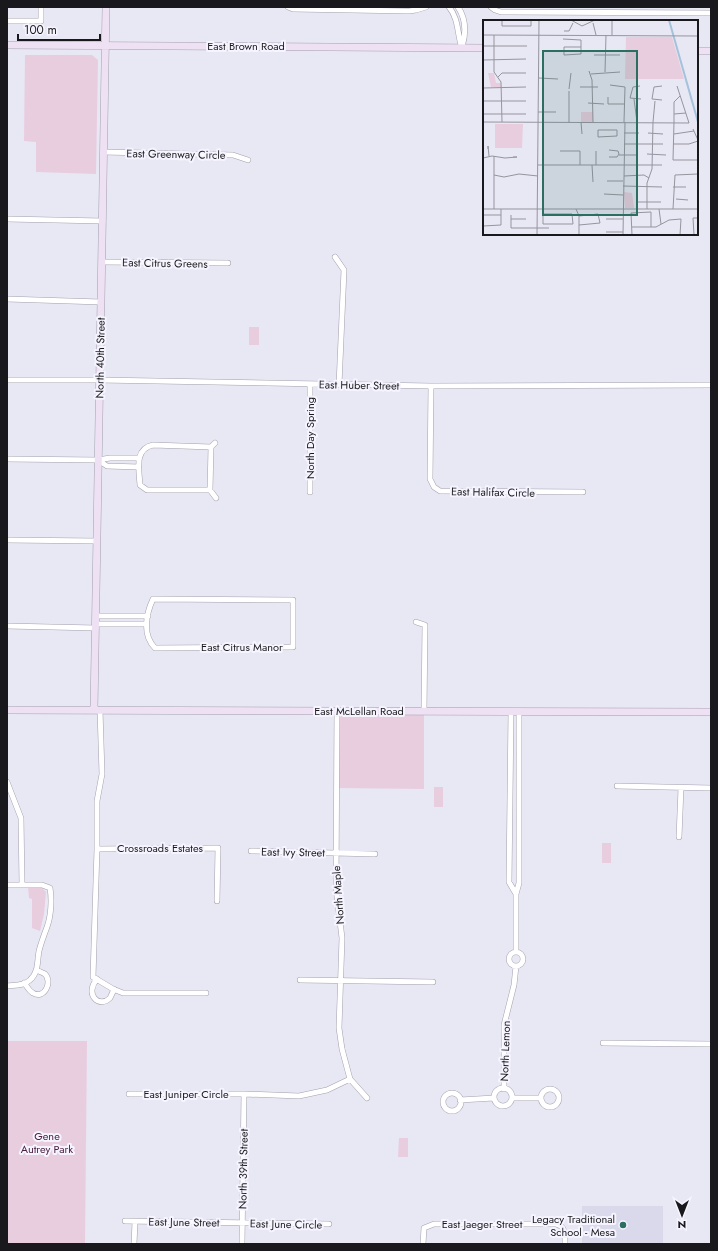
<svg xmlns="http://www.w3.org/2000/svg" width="718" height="1251" viewBox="0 0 718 1251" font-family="Jost,sans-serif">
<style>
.built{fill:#dad8eb}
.green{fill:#e8cddf}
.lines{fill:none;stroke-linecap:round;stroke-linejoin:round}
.street-casing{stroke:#a2a1ad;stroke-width:6}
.secondary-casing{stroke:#a2a1ad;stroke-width:8}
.street{stroke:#fff;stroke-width:5}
.secondary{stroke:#eee1f4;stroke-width:7}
.poi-dot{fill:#2c6e5f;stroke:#f6f5ff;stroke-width:1.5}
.labels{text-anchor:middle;stroke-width:4;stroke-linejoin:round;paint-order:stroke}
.street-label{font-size:11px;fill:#19191d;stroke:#f6f5ff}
.park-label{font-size:11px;fill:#4b2141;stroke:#f6f5ff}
.poi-label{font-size:11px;fill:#19191d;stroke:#f6f5ff;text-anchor:end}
.inset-river{fill:none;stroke:#a5c2db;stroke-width:2}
.inset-road{fill:none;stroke:#95959e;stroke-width:1}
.view{fill:#2c6e5f;fill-opacity:0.15;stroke:#2c6e5f;stroke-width:2}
.inset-edge{fill:none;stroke:#19191d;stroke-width:2}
</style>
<rect width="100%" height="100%" fill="#e8e7f4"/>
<path class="built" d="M582,1206H663V1244H582Z"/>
<path class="green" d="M25,55H92L98,60L96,174L36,172V142L24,141Z
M249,327H259V345H249Z
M337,711H424V789L337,788Z
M434,787H443V807H434Z
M602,843H611V863H602Z
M28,886L42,888L46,892L44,914L40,931L32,928V899L29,898Z
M7,1041H87L85,1244H7Z
M399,1138H408V1157H398Z"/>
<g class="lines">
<defs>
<path id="street" d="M288,7L293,9L409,11L416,10L426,7
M449,7C459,19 457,34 462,48
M458,7C466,19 466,34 462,47
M491,7L495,10L501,12L711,13
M7,21H41V7
M103,152L233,155L248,160
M7,219L103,221
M335,257L344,270L339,385
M102,262L228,263
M7,299L101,302
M7,380H100L431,386L711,385
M310,384V492
M431,386L430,479L434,487L440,491L583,492
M215,443L211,447L153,445C134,449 139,469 140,485L147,490H210L216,498
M7,459L98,460L110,458H139
M98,460L107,466L139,467
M210,490L211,447
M7,540L97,541
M153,599L293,600V647L155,648C142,635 146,614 153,599Z
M96,616H148
M416,622L425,625L424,711
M96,624H146
M7,626L96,628
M100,710L102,774L97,801V849L93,977L113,989L123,993H206
M337,711L336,888L342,938L339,1028L342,1049L350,1079L367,1098
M511,712L509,882L516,894
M7,782L21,818L22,884
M617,786L711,788
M679,837L681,788
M97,849L218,848L217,901
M251,851L375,854
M7,885H42L50,888C52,900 51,916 47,927C44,935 41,943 39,951C37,961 39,972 30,980C24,986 15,985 7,986
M516,951V894L519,883V712
M509 959a7 7 0 1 1 14 0a7 7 0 1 1-14 0Z
M97,979C84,994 99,1009 110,998C111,996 113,992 114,989
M300,980L433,982
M24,983C27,986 29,991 33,993C44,1000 53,982 45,974C43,973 39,971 36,970
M603,1043L711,1044
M494 1097a9 9 0 1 1 18 0a9 9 0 1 1-18 0Z
M504,1089V1025L514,985L516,966
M541 1098a9 9 0 1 1 18 0a9 9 0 1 1-18 0Z
M443 1102a9 9 0 1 1 18 0a9 9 0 1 1-18 0Z
M129,1094H244L299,1096L327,1090L350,1079
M512,1098H541
M460,1100L494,1098
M125,1221L329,1224
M134,1244L135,1222
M242,1244L244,1094
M423,1244L424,1228L434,1224H556C566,1226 565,1236 565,1244"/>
<path id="secondary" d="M7,45L484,48
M697,51H711
M7,710L711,712
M94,710L106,7"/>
</defs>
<use href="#street" class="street-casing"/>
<use href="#secondary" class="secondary-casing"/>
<use href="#street" class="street"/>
<use href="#secondary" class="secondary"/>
</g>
<circle class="poi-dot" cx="623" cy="1225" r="4"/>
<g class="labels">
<g class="street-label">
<text x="246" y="50">East Brown Road</text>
<text transform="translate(176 154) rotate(1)" y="4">East Greenway Circle</text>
<text transform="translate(165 263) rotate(1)" y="4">East Citrus Greens</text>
<text transform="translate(100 358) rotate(-89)" y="4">North 40th Street</text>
<text transform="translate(359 385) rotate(1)" y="4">East Huber Street</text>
<text transform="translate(310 438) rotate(-90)" y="4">North Day Spring</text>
<text transform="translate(493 492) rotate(1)" y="4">East Halifax Circle</text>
<text x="242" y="651">East Citrus Manor</text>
<text x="359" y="715">East McLellan Road</text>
<text x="160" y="852">Crossroads Estates</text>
<text transform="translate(293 852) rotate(1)" y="4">East Ivy Street</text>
<text transform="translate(338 895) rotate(-94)" y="4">North Maple</text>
<text transform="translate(505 1051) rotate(-88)" y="4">North Lemon</text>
<text x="186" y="1098">East Juniper Circle</text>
<text transform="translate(243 1169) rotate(-89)" y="4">North 39th Street</text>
<text transform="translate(184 1222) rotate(1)" y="4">East June Street</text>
<text transform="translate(286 1224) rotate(1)" y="4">East June Circle</text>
<text x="482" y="1228">East Jaeger Street</text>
</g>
<g class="park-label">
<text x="47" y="1140">Gene<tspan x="47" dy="13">Autrey Park</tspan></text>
</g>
<g class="poi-label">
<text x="615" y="1223">Legacy Traditional<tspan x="615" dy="13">School - Mesa</tspan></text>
</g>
</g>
<g transform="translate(483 20)">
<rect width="215" height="215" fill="#e8e7f4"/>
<path d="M143,17H189L201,59H142ZM5,53H11L13,63H17V60L18,67H8ZM98,92H110V102H98ZM12,104H40L39,128H12ZM141,172L149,173L151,188H142Z" fill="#e8cddf"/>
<path class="inset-river" d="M186,0L215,102"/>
<path class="inset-road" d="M19,0V6H48V0M88,0L99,6L112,0M110,3L113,15M81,11H86L90,3M0,15L215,16M11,15V52L18,62L19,102M129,15V0M80,19L98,20V34L81,35V27H98M0,26H44M111,35H137M0,40L43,39M106,51L109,60L110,102M122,52L123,15M108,54L137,52M15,57L19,53H43M56,58L75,59M127,65L142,67L141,102M157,66L150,67L147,78L158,79M179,66L171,67L169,79L179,80M97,67H115M0,68L43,67M86,69L88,53M125,77V84H141M151,79L154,102M0,81H43M105,83L121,84M55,92H73M0,94H43M191,94L203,93M0,102L206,103L194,66M86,102V71M98,102L99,114M170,102L172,81M191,102L190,140H215M191,102V82L197,76M210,109L215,120M115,110H134V116L115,117ZM141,113H156M165,113L180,114M191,114L211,111M141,124H180M190,124H206L215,121M5,129V126L6,136M126,130L135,131L136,134L134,137H126M77,131H97V145M113,131V145M164,134L183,135M136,135H155M0,138L9,136L22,138L34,137H30M55,145H179M109,145L110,162M11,155L21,157L36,154L55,156M192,155L215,154M141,156L161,155L166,158M124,161H140M140,166L179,167M190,167H203M121,174L140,175M193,179L205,180M155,182H178M0,189H215M11,189V136M93,189L96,196V215M164,189V163L169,149L170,102M176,189L178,204M190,189L192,155M60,194H89L90,204H60ZM0,195H18M28,195V208H66M28,199H43M123,199H140M96,205L117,203L115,194L96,196M0,206L18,205V189M149,207H173L186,200L198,199L197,215M123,212H140M54,215L56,0M140,215L142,102M149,215L148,193L168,192V207M211,215L210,198H215"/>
<path class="view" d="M60,31H154V195H60Z"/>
<rect width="215" height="215" class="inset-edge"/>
</g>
<rect width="718" height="1251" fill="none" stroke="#19191d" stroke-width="16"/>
<g transform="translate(682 1215) rotate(180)" stroke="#f6f5ff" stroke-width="3" paint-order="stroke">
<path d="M0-3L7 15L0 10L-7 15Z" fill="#19191d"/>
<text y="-6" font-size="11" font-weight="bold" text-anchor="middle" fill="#19191d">N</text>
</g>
<path d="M18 34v6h82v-6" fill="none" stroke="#19191d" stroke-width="2"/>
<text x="24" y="34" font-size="12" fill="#19191d" stroke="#f6f5ff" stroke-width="3" paint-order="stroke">100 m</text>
</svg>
